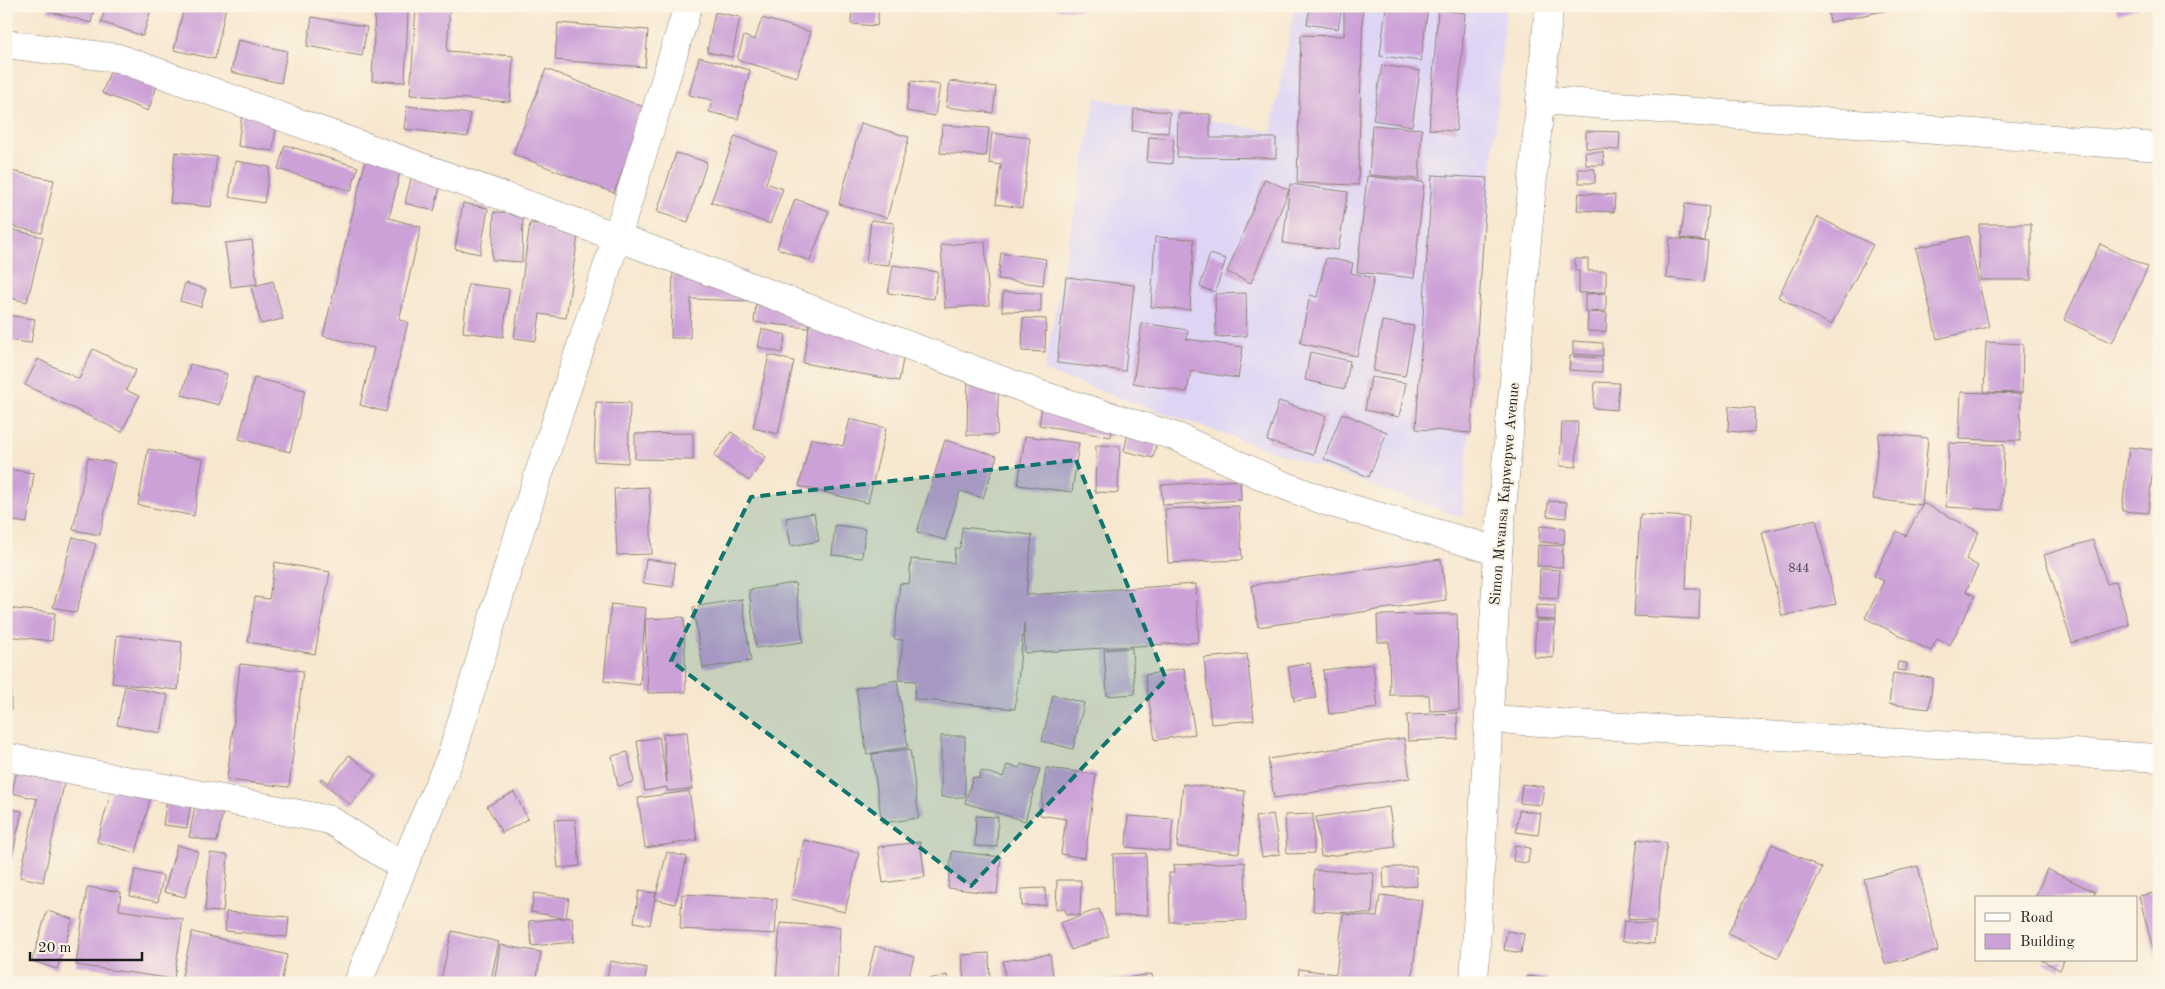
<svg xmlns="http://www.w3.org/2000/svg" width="2165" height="989" viewBox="0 0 2165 989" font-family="'Old Standard TT',serif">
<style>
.built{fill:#ded5f5}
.building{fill:#cca1d8}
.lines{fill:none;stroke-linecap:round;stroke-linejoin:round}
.minor-casing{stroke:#8a8276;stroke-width:29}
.secondary-casing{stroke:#8a8276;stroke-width:29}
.minor{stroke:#fff;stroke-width:28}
.secondary{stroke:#fff;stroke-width:28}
.marked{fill:#0f766e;fill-opacity:0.2;stroke:#0f766e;stroke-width:4;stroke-dasharray:10 6;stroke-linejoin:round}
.labels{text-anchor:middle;stroke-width:4;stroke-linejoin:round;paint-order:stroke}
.number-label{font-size:12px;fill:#483d4b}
.street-label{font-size:15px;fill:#1c1c1c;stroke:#fcf5e5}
</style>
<rect width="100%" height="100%" fill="#fcf5e5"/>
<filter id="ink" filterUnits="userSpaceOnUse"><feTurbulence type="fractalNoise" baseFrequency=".02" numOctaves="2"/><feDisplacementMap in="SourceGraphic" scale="10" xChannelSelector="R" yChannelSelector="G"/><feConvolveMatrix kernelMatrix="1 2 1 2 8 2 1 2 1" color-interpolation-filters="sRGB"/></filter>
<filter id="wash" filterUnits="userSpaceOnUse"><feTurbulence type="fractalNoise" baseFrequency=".0096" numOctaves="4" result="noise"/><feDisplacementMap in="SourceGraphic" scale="20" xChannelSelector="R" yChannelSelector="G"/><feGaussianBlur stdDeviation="1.12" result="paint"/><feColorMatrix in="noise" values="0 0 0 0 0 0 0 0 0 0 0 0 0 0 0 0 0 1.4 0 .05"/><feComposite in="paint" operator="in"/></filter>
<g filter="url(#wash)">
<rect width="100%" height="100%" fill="#f7e7cf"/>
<path class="built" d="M1295,6H1506L1462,517L1044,371L1096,98L1271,132Z"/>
<g id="blocks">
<path class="building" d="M49,6H95L91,23L48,11Z
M106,6H152L143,36L101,22Z
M184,6H226L215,59L174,50Z
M416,6H450L447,51L513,56L510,102L410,95Z
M852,6H879L877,26L851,24Z
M1056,6H1082V10L1056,9Z
M1310,6H1342L1338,29L1307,24Z
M1344,6H1363L1358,185L1297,183L1301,35L1344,36Z
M1386,6H1428L1421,61L1380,56Z
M1827,6H1903V7L1830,22Z
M2115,6H2140V7L2118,14Z
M375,10L408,11L405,82L372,81Z
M1438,10L1465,13L1456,131L1429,129Z
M715,12L740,17L732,57L707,52Z
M312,17L367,27L362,56L307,46Z
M762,18L811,32L797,77L737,60L744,36L755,40Z
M558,23L648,30L645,67L555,60Z
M238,40L287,51L281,83L231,72Z
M699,57L750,70L738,119L709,112L712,100L689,95Z
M113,64L159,81L148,111L102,93Z
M1382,65L1420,71L1412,126L1373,120Z
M546,69L646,108L614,193L513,154Z
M911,81L940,85L935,116L906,111Z
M950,81L996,87L993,113L946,107Z
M407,106L470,114L468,137L404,129Z
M1134,109L1170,112L1168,133L1132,131Z
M242,114L277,119L273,151L238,146Z
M1178,114H1210V138H1276V158L1177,157Z
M861,123L909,137L887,218L839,204Z
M942,125L989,128L986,156L940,153Z
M1372,125L1422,129L1419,179L1369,175Z
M1586,131L1620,132L1619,150L1586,148Z
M992,133L1030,138L1022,208L996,204L1001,165L989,163Z
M735,136L777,152L766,183L783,189L770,224L711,202Z
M1149,137L1174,139L1172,164L1147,162Z
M285,145L358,167L351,191L278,169Z
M175,152L217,157L211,207L170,203Z
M1585,152H1603L1604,165H1586Z
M676,153L707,162L688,222L657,212Z
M367,154L402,164L389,218L421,227L399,320L408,322L386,412L360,405L374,348L323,336Z
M235,161L270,167L264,203L229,197Z
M1578,169H1595V183H1579Z
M6,170L54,180L42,233L6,225Z
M412,175L441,183L434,211L405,203Z
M1432,175L1487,178L1471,433L1416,429Z
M1367,176L1424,182L1414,278L1357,272Z
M1265,179L1289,190L1251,283L1227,272Z
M1290,184L1348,192L1338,250L1283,243Z
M1579,193L1615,195L1614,212L1577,210Z
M795,199L829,211L810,261L777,248Z
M463,203L488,208L480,254L455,249Z
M1685,204L1709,207L1705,241L1681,238Z
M494,212L523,213L522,262L492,260Z
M1818,217L1873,245L1831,325L1778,297Z
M871,220L894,223L889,265L866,263Z
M530,223L579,230L566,318L540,314L536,341L514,338Z
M1979,224H2031V280H1980Z
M6,228L43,237L27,302L6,297Z
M1968,236L1989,327L1937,339L1916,248Z
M1155,237L1194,239L1190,310L1151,307Z
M1670,238L1708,242L1704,282L1666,278Z
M252,240L257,284L231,287L225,243Z
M985,242L989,305L945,308L941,245Z
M2100,244L2148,267L2112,343L2064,320Z
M1001,253L1046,259L1043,285L998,279Z
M1210,254L1226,259L1215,292L1200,287Z
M1326,258L1353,263L1351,273L1374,278L1357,356L1300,343L1310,295L1317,297Z
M1575,259H1588V271H1606V292L1579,293V271H1575Z
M893,265L938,272L934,299L888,293Z
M673,269L746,271V301L691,299L690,338H671Z
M1066,277L1134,285L1125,371L1057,363Z
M273,281L283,319L261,324L251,287Z
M185,283L206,289L201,307L180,301Z
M468,284L509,289L503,337L463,332Z
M1003,292L1041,293V312L1002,311Z
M1246,293L1247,336L1216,337L1215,294Z
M1606,293V311L1590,312L1607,313L1606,332L1587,331L1588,311H1585V294Z
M757,295L811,300L808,328L754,322Z
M6,315L35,319L31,343L6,340Z
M811,315L908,332L899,381L803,363Z
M1023,318L1046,319L1045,352L1022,351Z
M1382,321L1414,326L1405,376L1373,371Z
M1142,323L1188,330L1186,339L1243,347L1238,378L1191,371L1187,392L1133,383Z
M762,329L786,335L782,353L758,347Z
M1573,341L1603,343V356L1573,354Z
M1986,342L2023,344L2022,393L1984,392Z
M93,349L136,370L126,390L139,396L122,432L25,385L38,359L79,379Z
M1310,352L1350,361L1345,389L1305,380Z
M769,355L794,361L778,434L753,428Z
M1570,356L1602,358V372L1569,370Z
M190,364L227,374L219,405L182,395Z
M968,369L999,370L997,435H967Z
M1371,377L1406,383L1399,417L1365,410Z
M254,378L305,390L290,452L239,439Z
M1595,382L1619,383L1617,410L1593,408Z
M1961,392L2021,394L2020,441L1959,439Z
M1044,393L1116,404L1111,437L1039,425Z
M1279,401L1326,416L1313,455L1267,441Z
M596,402L630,403L628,463L594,461Z
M1729,406L1755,408L1754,433L1728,431Z
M1342,413L1387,432L1369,477L1324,459Z
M850,419L886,428L868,503L799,486L811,438L843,446Z
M1562,422H1578L1576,467L1560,466Z
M1129,429L1158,437L1153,458L1124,451Z
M731,432L766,457L749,481L714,456Z
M693,433V460L635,459V434Z
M1879,433L1928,438L1922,505L1873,499Z
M1025,436L1079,443L1072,492L1018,485Z
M945,440L997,456L983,498L960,491L945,540L917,532Z
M1949,443L2004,445L2002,510L1946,507Z
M1096,445L1120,446L1118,493L1095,492Z
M2129,447L2155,450L2148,513L2122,511Z
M148,449L203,459L194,516L138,505Z
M88,458L115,463L100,535L73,530Z
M6,469L34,473L27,523L6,520Z
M1240,480L1241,500L1163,505L1161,485Z
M649,487L652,554L617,555L614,489Z
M1548,501L1567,502L1566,518L1547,516Z
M1923,503L1979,532L1966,559L1978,566L1966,591L1975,596L1950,645L1937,639L1931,651L1865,618L1884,581L1874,576L1897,531L1906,536Z
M1239,506L1242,560L1168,563L1165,509Z
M814,513L819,541L791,546L786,518Z
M1640,514L1689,517L1686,589H1700L1699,619L1634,616Z
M1816,519L1836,604L1782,616L1762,532Z
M835,525L865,529L862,558L832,555Z
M1540,526L1565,528L1564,544L1539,542Z
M962,527L1032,535L1026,595L1196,584L1199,642L1025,653L1024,623L1015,709L914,699L916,681L899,680L903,640L894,639L900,583L909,584L911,559L954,563L955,548H960Z
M73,537L96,544L76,613L53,607Z
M2093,540L2107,584L2116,581L2129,625L2072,643L2044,555Z
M1538,545L1563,546L1562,567L1537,566Z
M646,559L675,563L673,587L643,583Z
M1441,559L1446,600L1258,627L1252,585Z
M275,562L330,572L315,654L248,642L255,597L269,599Z
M1540,569L1560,570L1558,599L1539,598Z
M795,583L803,642L756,648L749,590Z
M742,599L751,661L703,668L693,607Z
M611,604L646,608L645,619L684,617L686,692L648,693L645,619L640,685L604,681Z
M1536,605L1555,606V620L1536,619Z
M6,608L55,613L52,641L6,636Z
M1457,614L1459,710L1430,711L1429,695H1390L1389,642H1378L1377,615Z
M1536,621H1555L1553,658L1534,657Z
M117,635L182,642L178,690L112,683Z
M6,643H10L11,711L6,712Z
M1132,648L1135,694L1107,696L1104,650Z
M1247,654L1254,720L1211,724L1204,658Z
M1898,662L1907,663L1906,671L1897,670Z
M1310,663L1316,698L1294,701L1288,667Z
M240,664L303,671L289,787L227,780Z
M1373,664L1378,708L1329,714L1323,670Z
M1184,668L1195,734L1155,740L1145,675Z
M1893,673L1933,678L1929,709L1889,704Z
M897,680L908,747L867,754L856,688Z
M125,686L168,695L161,733L117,725Z
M1053,695L1084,703L1073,749L1042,741Z
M1457,713L1458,739L1408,741L1407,715Z
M687,732L692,789L667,791V787L645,791L637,741L659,737L667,782L663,734Z
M941,736H965V797H941Z
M1404,738L1410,778L1274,798L1268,759Z
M910,749L919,818L882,823L872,754Z
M628,752L634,782L618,786L612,756Z
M349,755L375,775L351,805L320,780L321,778L328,783Z
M1021,764L1040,769L1025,821L965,803L973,777L979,779L981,771L1003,777L1007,765L1020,768Z
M1046,768L1096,774L1085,858L1061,854L1066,819L1040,815Z
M17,770L65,780L43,882L20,877L37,799L12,793Z
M1183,784L1245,791L1239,853L1177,847Z
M1522,784L1544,787L1541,805L1520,803Z
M113,785L151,796L136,853L97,842Z
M689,791L697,840L645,848L638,798Z
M514,792L528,819L502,833L487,806Z
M167,798L191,801L187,828L163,825Z
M196,801L224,806L217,842L189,837Z
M1389,807L1395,847L1321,857L1316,817Z
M6,808L22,811L10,866L6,865Z
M1519,810L1541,813L1538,835L1516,832Z
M1273,814L1280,854L1262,857L1255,817Z
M1313,814L1314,853L1287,854L1285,815Z
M976,816L998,817L997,847L975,846Z
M1128,816L1173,819L1170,851L1126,847Z
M575,819L580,866L558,868L554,820Z
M1638,839L1667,843L1656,922L1628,918Z
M804,840L859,853L845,912L791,899Z
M920,842L925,877L883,883L878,847Z
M1772,844L1822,868L1778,958L1728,934Z
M177,845L198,851L185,897L164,892Z
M1515,845L1530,848L1528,863L1513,861Z
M952,851L1001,857L997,894L948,888Z
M667,852L687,857L675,904L655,899Z
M210,853L228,855L223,912L205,911Z
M1146,853L1148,915L1114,916L1113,854Z
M1245,862L1246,920L1170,922L1169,873H1174L1173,865Z
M1416,866L1417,886L1384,888L1383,868Z
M1918,866L1938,951L1885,964L1864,879Z
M2047,869L2095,892L2093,898H2035Z
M135,870L163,876L158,902L130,896Z
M1314,870L1374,873L1372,914L1313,911Z
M1057,880H1081L1080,915L1066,914L1065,909H1056Z
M87,887L121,892L119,910L183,919L174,979L76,965Z
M1045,888L1046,905L1022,906L1021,889Z
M639,891L656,893L650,925L634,922Z
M2159,892V966L2158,967L2139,896Z
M534,893L569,898L566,918L572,917L574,942L532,946L529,921L565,918L531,912Z
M682,894L777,899L775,934L680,929Z
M1380,895L1422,900L1411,983H1298L1299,969L1336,974L1343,914L1377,917Z
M1099,909L1109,936L1071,950L1060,923Z
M47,911L73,919L57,969L32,961Z
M226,912L289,917L287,937L225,931Z
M1624,921L1656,924L1654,944L1622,941Z
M780,923L840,927L837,983H776Z
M452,931L499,942L490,983H440Z
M1507,931L1524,934L1521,953L1504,950Z
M192,932L287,955L281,983H191L181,980Z
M500,945L541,952L536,983H494Z
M875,946L914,957L907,983H866Z
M989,953L990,983H964L962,955Z
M1050,954L1054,983H1006L1003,961Z
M2041,960H2064L2060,970Z
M610,961L647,968L644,983H606Z
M1152,974L1153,983H1097V982Z
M947,975L949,983H929V979Z
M1527,976L1546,978L1545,983H1526Z"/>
</g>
</g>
<g filter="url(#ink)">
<use href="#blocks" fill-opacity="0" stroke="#8a8276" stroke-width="1"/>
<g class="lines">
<defs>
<path id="minor" d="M6,44L118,58L617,237L1039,394L1177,437L1278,483L1325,501L1498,551
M1540,100L2159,147
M1489,719L2159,758
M6,757L330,820L403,867
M358,983L403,867L452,754L510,561L617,237L688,6"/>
<path id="secondary" d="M1474,983L1498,551L1549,6"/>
</defs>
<use href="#minor" class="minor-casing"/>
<use href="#secondary" class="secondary-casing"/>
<use href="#minor" class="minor"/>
<use href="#secondary" class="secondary"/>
</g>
</g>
<path class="marked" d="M1076,460L1166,679L971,886L671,661L751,497Z"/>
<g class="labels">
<g class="number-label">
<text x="1799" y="572">844</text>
</g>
<g class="street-label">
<text transform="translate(1504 494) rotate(-85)" y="5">Simon Mwansa Kapwepwe Avenue</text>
</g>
</g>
<rect width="2165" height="989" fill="none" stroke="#fcf5e5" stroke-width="25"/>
<rect x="1975" y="896" width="162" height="65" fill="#fcf5e5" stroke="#a29e95"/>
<rect x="1985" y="913" width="25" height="8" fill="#ffffff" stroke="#a29e95"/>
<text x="2020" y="922" font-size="15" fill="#1c1c1c">Road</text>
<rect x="1985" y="934" width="25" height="15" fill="#cca1d8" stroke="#a29e95"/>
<text x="2020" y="946" font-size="15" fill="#1c1c1c">Building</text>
<path d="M30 952v8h112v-8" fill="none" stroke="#1c1c1c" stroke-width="2.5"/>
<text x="38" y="952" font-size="15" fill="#1c1c1c" stroke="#fcf5e5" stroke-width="4" paint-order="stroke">20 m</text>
</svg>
